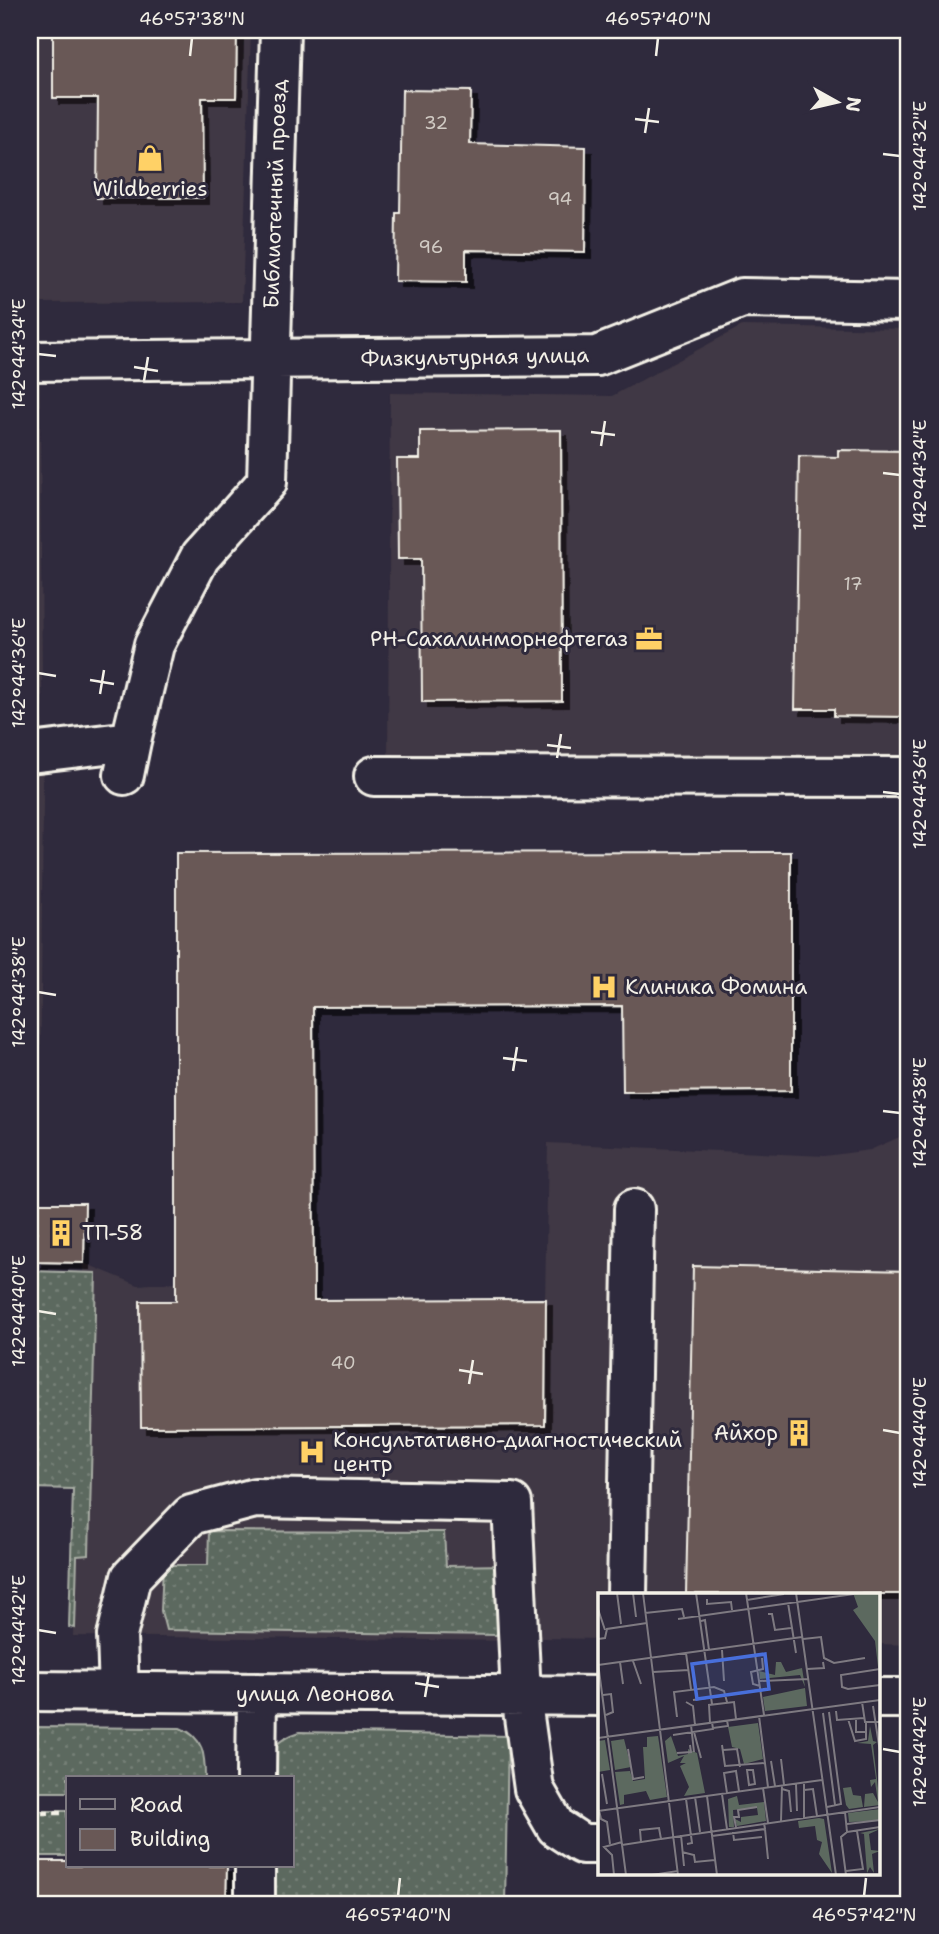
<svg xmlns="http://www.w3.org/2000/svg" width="939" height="1934" viewBox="0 0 939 1934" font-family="'Shantell Sans',sans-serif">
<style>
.built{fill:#403844}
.grass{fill:url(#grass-dots);stroke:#a8ada4;stroke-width:2}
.building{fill:#695856;stroke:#f4f1e8;stroke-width:2;filter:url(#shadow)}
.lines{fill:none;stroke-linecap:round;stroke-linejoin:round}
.minor-casing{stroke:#f4f1e8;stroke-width:44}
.path{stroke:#f4f1e8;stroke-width:4.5;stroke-dasharray:7 5;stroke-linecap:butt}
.minor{stroke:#2f2a3d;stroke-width:38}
.ticks{fill:none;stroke:#f4f1e8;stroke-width:2.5}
.labels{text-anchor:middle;stroke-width:6;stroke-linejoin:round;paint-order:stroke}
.number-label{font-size:18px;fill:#d1cbc4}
.poi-label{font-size:21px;fill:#f4f1e8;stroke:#2f2a3d;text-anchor:start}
.street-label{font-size:21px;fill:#f4f1e8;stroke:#2f2a3d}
.inset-road{fill:none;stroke:#7e7a81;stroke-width:2}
.view{fill:#486fdb;fill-opacity:0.15;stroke:#486fdb;stroke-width:3.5}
.inset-edge{fill:none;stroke:#f4f1e8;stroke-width:3.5}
.neatline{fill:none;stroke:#f4f1e8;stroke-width:2.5}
.ticks-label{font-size:18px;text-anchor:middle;fill:#f4f1e8}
</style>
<defs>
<pattern id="grass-dots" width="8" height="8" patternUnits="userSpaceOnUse" patternTransform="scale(1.75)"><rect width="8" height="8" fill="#5c695f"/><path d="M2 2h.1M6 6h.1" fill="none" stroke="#747f76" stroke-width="1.8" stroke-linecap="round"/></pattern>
<filter id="shadow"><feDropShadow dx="6" dy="6" stdDeviation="0" flood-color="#0009"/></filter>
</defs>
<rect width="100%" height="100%" fill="#2f2a3d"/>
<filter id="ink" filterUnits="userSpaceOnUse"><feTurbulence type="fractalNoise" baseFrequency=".0143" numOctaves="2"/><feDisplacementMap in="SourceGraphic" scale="14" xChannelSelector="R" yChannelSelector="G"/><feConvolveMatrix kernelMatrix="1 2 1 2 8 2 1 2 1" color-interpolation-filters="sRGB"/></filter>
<g filter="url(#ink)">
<path class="built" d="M30,30H251L242,302L39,303L43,802L40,1087L30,1097Z
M742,326L909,329V874L904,766L388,763L390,393L612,396Z
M909,875V1645L878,1644V1594H600L599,1639L543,1638L519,1641L73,1636L84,1263L138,1285L202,1280L205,1301L545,1299L548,1143L825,1156L870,1150L902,1136Z"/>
<path class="grass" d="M30,1271L96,1273L89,1555L77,1556L75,1628L69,1627L73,1489L30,1488Z
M209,1531L444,1532L446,1566L506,1565L505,1624L496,1635L166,1630L161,1611L163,1565H208Z
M30,1727L180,1728C204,1737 205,1756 205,1778H68V1792H30Z
M300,1732L508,1736L505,1904H269V1866H292V1778H263C268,1753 273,1740 300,1732Z
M30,1811H68V1856H30Z"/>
<path class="building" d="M53,30H237L236,98H202L203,198H97L98,98H53Z
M402,90L471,91L470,144L586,147L585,252L466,250V282L395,281L396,213H400Z
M561,430L562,701L422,702L421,559H398L397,459H420V431Z
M838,450L909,451V717L834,716V709H795L799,456L838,457Z
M791,852V1091L623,1092L622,1006L313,1007L314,1300L546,1299L545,1425L141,1427L140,1301H176V853Z
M37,1203H85L84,1263L36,1262Z
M693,1266L909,1271V1594H686Z
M30,1861H68V1866H227L226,1904H30Z"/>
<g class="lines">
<defs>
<path id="minor" d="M30,361L597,356L742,298L909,301
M30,753L131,741L154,645L200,557L267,482L280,30
M124,775L131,741
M374,776L909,777
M627,1594L634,1209
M30,1691L600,1696
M119,1692L117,1636L131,1577L191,1515L255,1498L512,1503L521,1695L534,1789L556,1827L582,1844H600
M878,1698H909
M256,1778L257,1693
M255,1904V1866"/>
</defs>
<use href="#minor" class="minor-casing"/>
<path class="path" d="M30,1813H68"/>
<use href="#minor" class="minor"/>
</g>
</g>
<path class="ticks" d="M190,56L192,38M656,56L658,38M635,119L659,122M645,133L649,108M883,154L900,156M38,354L56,356M134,367L158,371M144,381L148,357M591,432L615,435M601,446L605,421M883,473L900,475M38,673L56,676M90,680L114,684M100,694L104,670M547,745L571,748M557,758L561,734M883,792L900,794M38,992L56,995M503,1058L527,1061M513,1071L517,1047M883,1111L900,1113M38,1311L56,1314M459,1370L483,1374M469,1384L473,1360M883,1430L900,1433M38,1630L56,1633M415,1683L439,1687M425,1697L429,1673M883,1749L900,1752M398,1896L400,1878M864,1896L866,1878"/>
<defs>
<symbol id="shop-bare" viewBox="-9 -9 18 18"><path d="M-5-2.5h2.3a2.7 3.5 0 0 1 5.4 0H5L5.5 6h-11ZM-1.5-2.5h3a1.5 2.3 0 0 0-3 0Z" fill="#ffd166" stroke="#2f2a3d" stroke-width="2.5" paint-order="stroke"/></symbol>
<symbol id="office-bare" viewBox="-9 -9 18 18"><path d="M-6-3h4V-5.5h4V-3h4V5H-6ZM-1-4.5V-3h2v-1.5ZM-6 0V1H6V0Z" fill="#ffd166" stroke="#2f2a3d" stroke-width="2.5" paint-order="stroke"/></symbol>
<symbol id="hospital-bare" viewBox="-9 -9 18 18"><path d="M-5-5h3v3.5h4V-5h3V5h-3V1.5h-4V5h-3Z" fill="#ffd166" stroke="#2f2a3d" stroke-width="2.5" paint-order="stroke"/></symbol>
<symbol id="building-bare" viewBox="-9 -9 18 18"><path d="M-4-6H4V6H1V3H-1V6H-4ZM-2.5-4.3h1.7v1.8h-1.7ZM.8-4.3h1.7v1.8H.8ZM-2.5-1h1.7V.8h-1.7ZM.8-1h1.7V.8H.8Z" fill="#ffd166" stroke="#2f2a3d" stroke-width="2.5" paint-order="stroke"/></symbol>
</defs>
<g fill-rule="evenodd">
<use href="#shop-bare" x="131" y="139" width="38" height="38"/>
<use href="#office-bare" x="630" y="620" width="38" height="38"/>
<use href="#hospital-bare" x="585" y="968" width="38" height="38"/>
<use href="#building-bare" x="42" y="1214" width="38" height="38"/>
<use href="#building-bare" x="780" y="1414" width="38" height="38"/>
<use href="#hospital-bare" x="293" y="1433" width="38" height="38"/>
</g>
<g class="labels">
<g class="number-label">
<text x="436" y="129">32</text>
<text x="560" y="205">94</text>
<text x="431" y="253">96</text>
<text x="853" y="590">17</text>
<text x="343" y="1369">40</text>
</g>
<g class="poi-label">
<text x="150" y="196" text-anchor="middle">Wildberries</text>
<text x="628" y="646" text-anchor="end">РН-Сахалинморнефтегаз</text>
<text x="625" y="994">Клиника Фомина</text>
<text x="82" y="1240">ТП-58</text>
<text x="778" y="1440" text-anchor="end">Айхор</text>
<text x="333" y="1447">Консультативно-диагностический<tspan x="333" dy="24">центр</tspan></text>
</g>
<g class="street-label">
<text transform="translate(275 194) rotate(-88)" y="7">Библиотечный проезд</text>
<text transform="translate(475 357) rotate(-1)" y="7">Физкультурная улица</text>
<text x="315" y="1701">улица Леонова</text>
</g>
</g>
<g transform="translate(598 1593)">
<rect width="282" height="282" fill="#2f2a3d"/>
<path d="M178,69H183L188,79L204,75L207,94L202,82L162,86L161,78L177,82ZM272,133L275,148L279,149L275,152L282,212L266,214L267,201L275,200L280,209L277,189L273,194L272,187L278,186L273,151L259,150L270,148ZM73,143L80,163L90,161V156L99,160L107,200L86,203L91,194L82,173L88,170H82L86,163L70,170L67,148ZM253,194L255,202L263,203L265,214L251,216L248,212L245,195ZM139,203L141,212L166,209L168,228L139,233L137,226L143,229V224L160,222L159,215L135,217L136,234H131L130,206ZM221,225L226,226L234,280L221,261L224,249L219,247L217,233L201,235L200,228ZM282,236L271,241L273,257L282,258L274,261L276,280L272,274L269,280L266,241L262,240Z" fill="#5c695f"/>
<path d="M255,0H282V91L277,48L255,17L260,14ZM207,95L209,113L167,118L165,104ZM160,130L165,166L146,171L142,156L134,154L130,134ZM60,143L69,204L52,207L48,198L26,202V211L22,212L17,179L32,178L35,188L47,186L45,154H49V144ZM26,146L33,174L17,177L13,148ZM7,147L12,177L0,179V148ZM282,216V228L251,229L250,220Z" fill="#5c695f"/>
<path class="inset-road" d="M19,0L23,31M35,0L38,24M45,0L80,282M98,0L114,111M148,0L166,122M198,0L238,282M109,6V11L133,9L134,17M149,7L186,1M190,10L198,60M0,16L7,37M47,20L84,16L86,24M170,21H174L177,37L193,35M80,26L256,1M103,28L107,27L111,57M0,46L7,45L9,36L49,30M205,46L223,44L226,65L236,70L267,65M124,57L126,88M88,60L93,96M35,68L43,91M22,69L25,91M0,70L28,282M0,72L204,44M209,76L226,75L225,69M282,76L243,82L244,94L250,96L282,92M55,79L91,77M161,88L210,86M162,93L155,91L153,79L165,76L164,65M5,102L13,101L15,119L8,122M95,107L162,97M88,109L95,113L97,132M264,109L267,129H282M275,113L282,159M238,118L239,127L266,125M225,120L237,212M161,123L170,194M79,124L76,99L116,94L126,98L129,109M258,125V139H267M250,126L257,148L268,146V130M112,130L111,112L136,109L138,126M93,132L96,159M115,135L130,133L129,127M96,139L103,165M75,142L115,136L114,129M0,145L282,107M124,152L127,173L167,170M30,156L35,186L46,184M125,157L139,156L142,174M79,160L93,159L92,152M183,166L186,192M173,168L177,193M149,177H155L157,191L151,192ZM4,181L9,211M206,189V225M198,191L199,218M165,195L170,230M184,196L191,198L193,219M206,197L215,196L219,223M129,200L126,180L138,178L141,198M124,201L129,236M109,203L119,282M97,204L102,239M88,206L94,250L89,251M229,214L243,211L231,119M1,217L3,226L9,229L12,251M0,218L224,187M247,219L249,239L243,244L248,282M183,228L184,192M249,231L282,227M138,234L136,224H141L140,217L159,214M167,236L170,266M135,239L136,247L164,244M249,239L282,234M83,242L86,273M114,243L167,236L166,230M63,246L282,214M24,252L63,246L61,235L42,237L43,249M84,259L96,262L97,269L117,267M248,278L265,276L259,238M16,282L14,262L6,254L24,249M54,282L80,278"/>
<path class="view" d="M167,61L171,96L99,106L94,71Z"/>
<rect width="282" height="282" class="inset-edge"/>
</g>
<rect width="939" height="1934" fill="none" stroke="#2f2a3d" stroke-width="77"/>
<rect x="66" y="1776" width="228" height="91" fill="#2f2a3d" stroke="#7e7a81" stroke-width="2"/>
<rect x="80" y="1799" width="35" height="10" fill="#2f2a3d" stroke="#7e7a81" stroke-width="2"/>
<text x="130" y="1812" font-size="21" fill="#f4f1e8">Road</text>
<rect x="80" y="1829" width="35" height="21" fill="#695856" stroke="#7e7a81" stroke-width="2"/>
<text x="130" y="1846" font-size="21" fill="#f4f1e8">Building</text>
<g transform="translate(837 102) rotate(98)" stroke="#2f2a3d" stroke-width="5" paint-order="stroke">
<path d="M0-5L12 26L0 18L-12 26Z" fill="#f4f1e8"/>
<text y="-10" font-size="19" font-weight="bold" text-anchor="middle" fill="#f4f1e8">N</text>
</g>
<rect x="38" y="38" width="862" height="1858" class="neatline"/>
<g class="ticks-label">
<text x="192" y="25">46°57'38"N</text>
<text x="658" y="25">46°57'40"N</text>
<text transform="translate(920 156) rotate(-90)" y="6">142°44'32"E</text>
<text transform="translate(19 354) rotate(-90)" y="6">142°44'34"E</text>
<text transform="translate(920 475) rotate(-90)" y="6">142°44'34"E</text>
<text transform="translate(19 673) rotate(-90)" y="6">142°44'36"E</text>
<text transform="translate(920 794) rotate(-90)" y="6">142°44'36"E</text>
<text transform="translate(19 992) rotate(-90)" y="6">142°44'38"E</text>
<text transform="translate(920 1113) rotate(-90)" y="6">142°44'38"E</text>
<text transform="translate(19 1311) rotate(-90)" y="6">142°44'40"E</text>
<text transform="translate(920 1433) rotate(-90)" y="6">142°44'40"E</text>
<text transform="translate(19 1630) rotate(-90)" y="6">142°44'42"E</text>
<text transform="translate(920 1752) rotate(-90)" y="6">142°44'42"E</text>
<text x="398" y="1921">46°57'40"N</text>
<text x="864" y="1921">46°57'42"N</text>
</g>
</svg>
